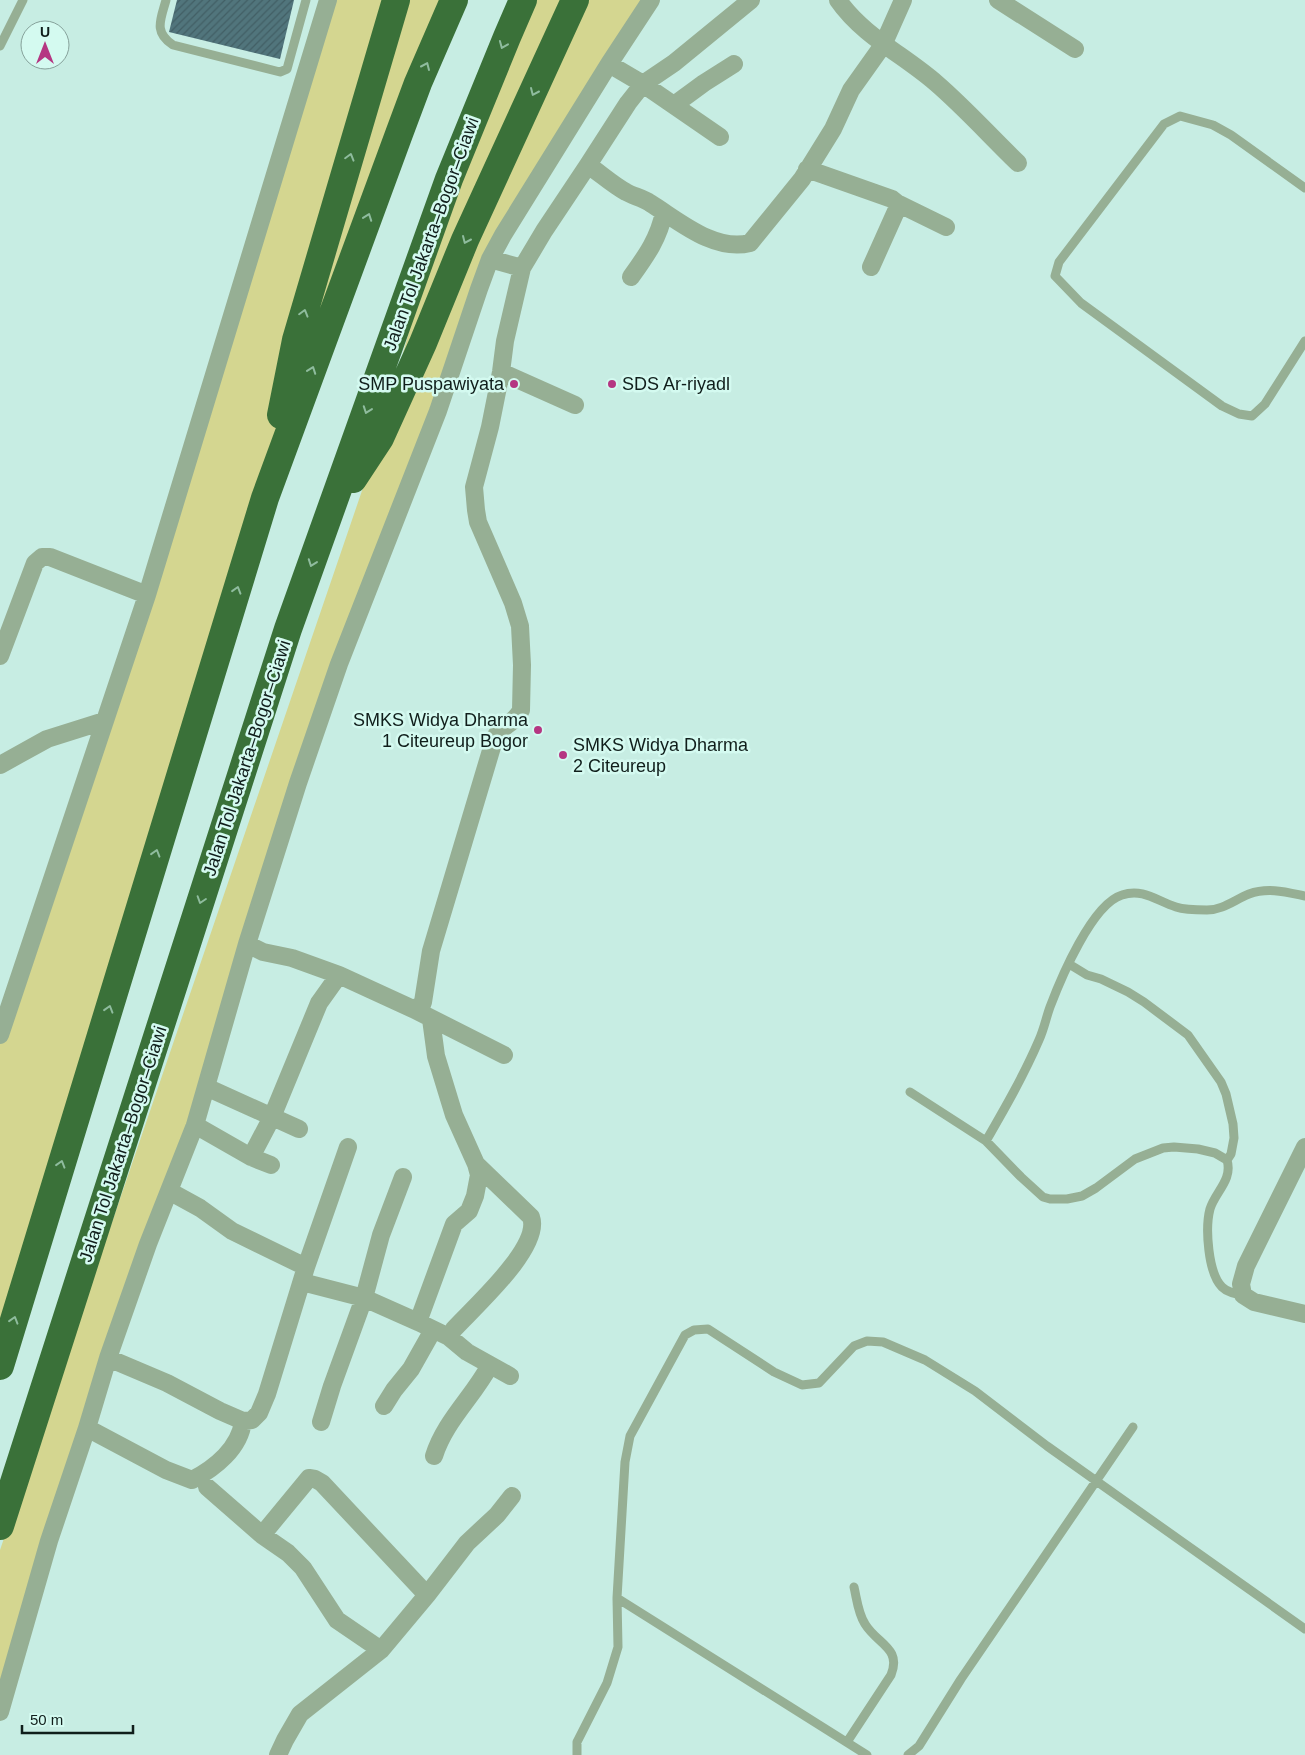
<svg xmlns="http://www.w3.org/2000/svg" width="1305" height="1755" viewBox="0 0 1305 1755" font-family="Helvetica,sans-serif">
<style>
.grass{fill:#d4d690}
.building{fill:url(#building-hatch)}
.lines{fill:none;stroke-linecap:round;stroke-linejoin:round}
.lane{stroke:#96af94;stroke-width:9}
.street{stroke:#96af94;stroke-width:18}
.highway{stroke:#3a7139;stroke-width:28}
.oneway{stroke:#8fbc9e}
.poi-dot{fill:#b53682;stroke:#d4faf0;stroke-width:2}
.labels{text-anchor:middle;stroke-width:5;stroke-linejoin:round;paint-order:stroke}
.street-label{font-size:18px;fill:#101e1b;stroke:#d4faf0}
.poi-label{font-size:18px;fill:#101e1b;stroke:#d4faf0;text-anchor:end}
</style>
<defs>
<pattern id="building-hatch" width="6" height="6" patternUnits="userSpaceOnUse" patternTransform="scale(1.25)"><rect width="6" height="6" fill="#51757c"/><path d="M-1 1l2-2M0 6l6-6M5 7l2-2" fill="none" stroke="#425f65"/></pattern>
</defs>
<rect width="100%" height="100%" fill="#c7ede3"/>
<path class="grass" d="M330,0H457L265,498L0,1364V1043Z
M534,0H651L503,235L301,774L0,1713V1550L380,438L453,169Z"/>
<path class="building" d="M177,0H294L280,59L169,32Z"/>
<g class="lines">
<path class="lane" d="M166,0C161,19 153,32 173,45L280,72L287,69L306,0
M0,46L23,0
M1305,188L1231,135L1213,125L1180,116L1164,124L1059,262L1055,276L1081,303L1222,406L1239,414L1252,416L1265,404L1305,341
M1069,964L1087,975L1101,979L1128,992L1144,1002L1188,1035L1221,1082L1226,1094L1233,1124L1234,1138L1231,1154L1227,1160
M910,1092L986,1141L1021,1177L1043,1197L1050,1199H1067L1082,1196L1096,1188L1135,1159L1163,1148L1174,1147L1198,1149L1215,1153L1227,1160C1233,1180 1215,1192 1210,1209C1205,1228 1208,1273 1222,1287C1228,1293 1236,1294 1243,1295
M986,1141C1005,1108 1024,1075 1039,1040C1044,1029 1046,1018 1050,1007C1061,978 1092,904 1122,895C1143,888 1157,901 1176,907C1185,910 1197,910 1207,910C1223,910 1234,900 1249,894C1268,887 1286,892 1305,896
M617,1598L867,1755
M847,1742L891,1675C902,1648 877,1644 865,1624C858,1613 857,1600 854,1587
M577,1755V1742L607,1683L618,1647L617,1598L625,1462L630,1436L685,1335L694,1330L708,1329L774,1372L802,1385L819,1383L854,1346L867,1341L883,1342L925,1360L975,1391L1047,1446L1305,1629
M908,1755L919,1746L961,1679L1133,1427"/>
<path class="street" d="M838,0C863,36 904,55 936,83C965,108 991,137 1018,163
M998,0L1075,49
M609,64L643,84L720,137
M674,105L704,83L734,64
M588,165C601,174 613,185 626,192C633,196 643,198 650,203C679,221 714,252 750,243L802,179L833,129L851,90L883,45L903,0
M807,169L892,199L897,203V209L871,267
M897,203L946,227
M490,259L522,268
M631,277C646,256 659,238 664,212
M501,372L575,405
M0,656L35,563L42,557H50L147,595
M0,765L47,739L104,721
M247,944L263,952L292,958L339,975L413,1009L504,1055
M413,1009L422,1005L423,1002L431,951L495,737C502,726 516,722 521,710L522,665L520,626L513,603L478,522L476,510L474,487L490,427L501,372L505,341L522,268L544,231L588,165L628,103L643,84L674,63L751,0
M0,1035L147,595L328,0
M206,1087L299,1129
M195,1125L251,1157L271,1165
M1305,1147L1246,1266L1241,1284L1243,1295L1254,1302L1305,1314
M251,1157L272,1117L319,1003L339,975
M169,1191L200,1208L232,1231L306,1267
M302,1282L364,1298L418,1322L449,1337L467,1352L510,1376
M418,1322L454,1224L469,1211L475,1196L479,1175L476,1164L454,1115L436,1056L431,1019
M449,1337L454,1329C473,1308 542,1247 531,1217L476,1164
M108,1358L167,1383L220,1411L243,1421L252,1420L259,1413L267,1394L306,1267L348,1147
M384,1406L394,1390L411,1369L433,1330
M321,1422L332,1386L364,1298L381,1235L403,1177
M87,1428L166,1470L192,1480C215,1468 240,1448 243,1421
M434,1456C445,1421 473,1397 490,1365
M207,1487L262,1535L288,1553L303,1568L337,1620L381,1650
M262,1535L309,1478L315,1479L322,1483L427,1595
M0,1712L49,1541L87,1428L108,1358L148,1244L195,1125L247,944L298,783L339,664L438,411L479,289L490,259L503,235L609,64L651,0
M278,1755L285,1740L300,1714L381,1650L427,1595L467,1543L497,1515L512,1496"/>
<path class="highway" d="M281,415L296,340L396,0
M353,479L380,438L423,343L465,240L575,0
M0,1366L265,498L399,134L418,83L454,0
M0,1526L288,629L449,179L507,37L523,0"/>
</g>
<defs><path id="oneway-chevron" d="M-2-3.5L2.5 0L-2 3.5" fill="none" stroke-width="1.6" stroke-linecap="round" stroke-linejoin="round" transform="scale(1.25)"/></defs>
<g class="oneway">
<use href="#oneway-chevron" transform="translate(503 45) rotate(112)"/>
<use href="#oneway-chevron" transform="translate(426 66) rotate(-66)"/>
<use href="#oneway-chevron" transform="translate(534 92) rotate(114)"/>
<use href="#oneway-chevron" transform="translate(350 157) rotate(-74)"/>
<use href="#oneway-chevron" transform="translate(368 217) rotate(-70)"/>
<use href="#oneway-chevron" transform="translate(466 240) rotate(114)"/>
<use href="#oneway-chevron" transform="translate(304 313) rotate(-74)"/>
<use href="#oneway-chevron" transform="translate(312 370) rotate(-70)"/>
<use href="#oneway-chevron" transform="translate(367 410) rotate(110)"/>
<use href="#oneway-chevron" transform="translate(312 563) rotate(110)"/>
<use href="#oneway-chevron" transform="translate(237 590) rotate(-73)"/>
<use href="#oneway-chevron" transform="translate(156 853) rotate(-73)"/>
<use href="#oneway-chevron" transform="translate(201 900) rotate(108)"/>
<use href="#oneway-chevron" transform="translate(109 1009) rotate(-73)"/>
<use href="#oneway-chevron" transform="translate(61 1164) rotate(-73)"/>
<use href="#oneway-chevron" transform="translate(14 1320) rotate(-73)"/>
</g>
<g class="poi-dot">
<circle cx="514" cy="384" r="5"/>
<circle cx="612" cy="384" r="5"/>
<circle cx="538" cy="730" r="5"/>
<circle cx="563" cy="755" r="5"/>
</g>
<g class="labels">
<g class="street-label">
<text transform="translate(431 234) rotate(-70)" y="6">Jalan Tol Jakarta–Bogor–Ciawi</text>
<text transform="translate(247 758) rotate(-72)" y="6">Jalan Tol Jakarta–Bogor–Ciawi</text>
<text transform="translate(123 1144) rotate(-72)" y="6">Jalan Tol Jakarta–Bogor–Ciawi</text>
</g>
<g class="poi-label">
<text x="504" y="390">SMP Puspawiyata</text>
<text x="622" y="390" text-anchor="start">SDS Ar-riyadl</text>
<text x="528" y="726">SMKS Widya Dharma<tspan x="528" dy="21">1 Citeureup Bogor</tspan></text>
<text x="573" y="751" text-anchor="start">SMKS Widya Dharma<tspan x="573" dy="21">2 Citeureup</tspan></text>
</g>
</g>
<g transform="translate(45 45)"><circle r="24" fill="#d4faf0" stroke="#86a29b"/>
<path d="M0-4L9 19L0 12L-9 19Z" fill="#b53682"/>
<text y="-8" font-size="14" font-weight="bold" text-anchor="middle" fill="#101e1b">U</text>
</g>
<path d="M22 1725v8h111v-8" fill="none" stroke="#101e1b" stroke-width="2.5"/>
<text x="30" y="1725" font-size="15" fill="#101e1b" stroke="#d4faf0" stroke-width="4" paint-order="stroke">50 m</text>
</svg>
